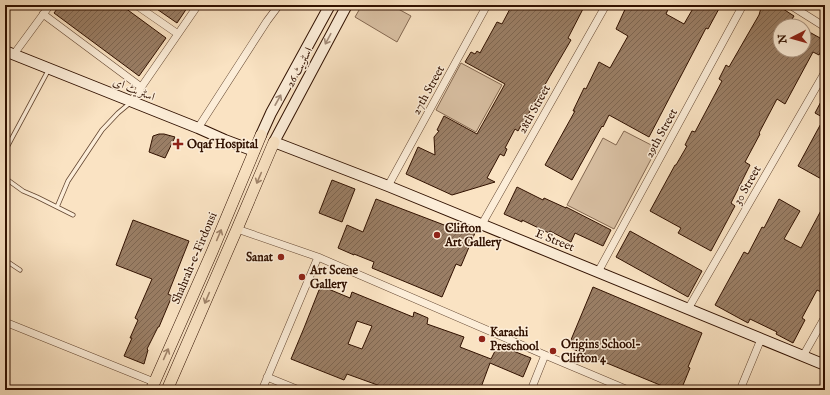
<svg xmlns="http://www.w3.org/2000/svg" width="830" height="395" viewBox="0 0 830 395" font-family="'IM FELL English',Amiri,serif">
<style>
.green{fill:#d8bfa2;stroke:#846851}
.building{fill:url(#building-hatch);stroke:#311100;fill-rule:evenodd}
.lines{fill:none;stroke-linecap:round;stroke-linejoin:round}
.lane-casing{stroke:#634631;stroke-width:5}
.street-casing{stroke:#634631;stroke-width:8}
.secondary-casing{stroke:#311100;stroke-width:12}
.primary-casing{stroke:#311100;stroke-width:12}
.lane{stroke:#fcedd8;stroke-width:3.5}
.street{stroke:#fcedd8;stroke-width:7}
.secondary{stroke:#fcedd8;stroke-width:10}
.primary{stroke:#fae3c3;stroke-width:11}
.oneway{stroke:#a18a77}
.oneway2{stroke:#a0846b}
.poi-dot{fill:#8f2418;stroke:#fcedd8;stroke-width:1.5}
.labels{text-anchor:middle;stroke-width:3;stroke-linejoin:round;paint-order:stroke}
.street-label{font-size:12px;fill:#311100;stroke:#fcedd8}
.poi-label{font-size:12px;font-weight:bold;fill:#311100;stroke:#fcedd8;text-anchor:start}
</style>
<defs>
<pattern id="building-hatch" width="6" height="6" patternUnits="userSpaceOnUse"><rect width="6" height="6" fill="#9a7e65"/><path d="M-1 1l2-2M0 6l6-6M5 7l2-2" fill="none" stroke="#7e6651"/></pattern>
</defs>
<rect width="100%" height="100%" fill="#fae3c3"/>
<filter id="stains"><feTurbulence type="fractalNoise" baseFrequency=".005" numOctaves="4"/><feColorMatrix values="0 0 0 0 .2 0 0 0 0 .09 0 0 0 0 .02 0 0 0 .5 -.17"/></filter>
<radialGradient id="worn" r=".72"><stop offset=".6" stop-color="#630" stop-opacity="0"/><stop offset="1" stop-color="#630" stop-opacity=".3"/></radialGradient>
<path class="green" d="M362,5H391L411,16L397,42L355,17Z
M461,63L502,85L476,132L436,110Z
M624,131L657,148L614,229L567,205L603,138L616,145Z"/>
<path class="building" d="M60,5H121L166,38L139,76L54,13Z
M151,5H189L177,23Z
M512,5H585L568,38L571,40L536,100V99L528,115L527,114L518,131L515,129L505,148L507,149L504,156L500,154L487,178L495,182L452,195L406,174L418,147L435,155L434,137L439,131L437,130L444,116L477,134L505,84L465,62L471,52L475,54L477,51L480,53L497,22L502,24Z
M627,5H670L666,14L684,24L695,5H721L708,29L706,28L649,137L609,115L603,127L602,126L572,180L545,165L575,111H573L584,88L586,89L599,62L610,68L628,36L616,29Z
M771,5H777L794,16L788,26H780V50H804V29L820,38L823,47L819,55L813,52L785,104L777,99L759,133L760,134L745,162L750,165L731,203L735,206L711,251L678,233L681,228L650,211L675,165H676L687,146L685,145L692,131L695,132L722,81L719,79L726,65L729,67L748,34L759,15L761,8Z
M825,94V181L798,166L824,118L815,113Z
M159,134H164L175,137L165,158L149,152L153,136Z
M332,180L355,189L342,222L319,213Z
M517,187L543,200L544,198L566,208V207L611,230L603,246L575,233L571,242L550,231L549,233L522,220V222L504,214Z
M376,199L452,228V226L463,228L475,233L461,266L456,264L442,297L372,268L374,262L354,254V255L338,248L347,225L363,232Z
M779,199L800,211L784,239L801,248L825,203V285L821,292L817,290L802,318L805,320L793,343L776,334L777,332L750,319L748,323L715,305L744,252L748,254L762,227L764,228Z
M133,220L189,241L168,294L172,296L159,327H158L147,349L148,350L144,364L124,356L132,338H130L138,320L135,318L152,279L116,265Z
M630,231L702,271L688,297L616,257Z
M593,287L702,333L688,367L690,368L681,390H672L568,347Z
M326,288L350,298L352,292L413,317L414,312L428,318L427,324L464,337L460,347L491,359L498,345L531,358L523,377L490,363L480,390H382L383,387L347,374L344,380L291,359L304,328L319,290ZM357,321L372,326L362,349L348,344Z"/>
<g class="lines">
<defs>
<path id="lane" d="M5,151L49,69
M5,178L23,191L37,197L73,215
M57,207L68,181L102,130L118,113L130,103
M5,260L20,270"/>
<path id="street" d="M136,5L178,34
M790,5L825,27
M43,14L141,87
M14,54L50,5
M131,102L198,5
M198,128L267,21L279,5
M388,186L487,5
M482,224L606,5
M237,229L318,257L545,355L628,390
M598,272L743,5
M688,309L825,72
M5,322L154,382
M803,356L825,317
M267,377L299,390
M262,390L318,257
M531,390L545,355
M740,390L761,339"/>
<path id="secondary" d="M347,5L274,142L388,186L825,365
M5,51L198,128L225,140L254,151
M261,135L271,113L330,5"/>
<path id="primary" d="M151,390L212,252L261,135
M167,390L237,229L274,142"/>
</defs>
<use href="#lane" class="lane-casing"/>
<use href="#street" class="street-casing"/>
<use href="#secondary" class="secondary-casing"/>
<use href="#primary" class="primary-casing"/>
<use href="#lane" class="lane"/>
<use href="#street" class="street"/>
<use href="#secondary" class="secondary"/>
<use href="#primary" class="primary"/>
</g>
<defs><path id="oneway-shaft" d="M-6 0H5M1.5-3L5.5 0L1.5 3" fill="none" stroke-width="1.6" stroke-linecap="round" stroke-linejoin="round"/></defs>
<g class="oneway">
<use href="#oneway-shaft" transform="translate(328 39) rotate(118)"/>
<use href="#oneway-shaft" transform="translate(278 100) rotate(-61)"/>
</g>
<g class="oneway2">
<use href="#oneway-shaft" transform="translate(259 178) rotate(113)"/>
<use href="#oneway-shaft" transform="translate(219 235) rotate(-67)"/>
<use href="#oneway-shaft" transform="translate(207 298) rotate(113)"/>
<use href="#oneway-shaft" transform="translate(166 354) rotate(-66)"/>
</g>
<g class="poi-dot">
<path d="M176 138h4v4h4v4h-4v4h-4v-4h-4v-4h4z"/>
<circle cx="437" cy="235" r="4"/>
<circle cx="281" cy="257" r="4"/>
<circle cx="302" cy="277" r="4"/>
<circle cx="482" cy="339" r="4"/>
<circle cx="553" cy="351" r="4"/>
</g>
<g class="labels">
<g class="street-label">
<text transform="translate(299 67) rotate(-62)" y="4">اسٹریٹ 26</text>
<text transform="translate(134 89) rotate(22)" y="4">اسٹریٹ ای</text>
<text transform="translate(428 90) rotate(-61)" y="4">27th Street</text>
<text transform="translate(534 109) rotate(-61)" y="4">28th Street</text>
<text transform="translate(661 133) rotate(-61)" y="4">29th Street</text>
<text transform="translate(747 185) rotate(-60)" y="4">30 Street</text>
<text transform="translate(555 240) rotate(22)" y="4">E Street</text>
<text transform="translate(194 258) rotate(-67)" y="4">Shahrah-e-Firdousi</text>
</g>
<g class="poi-label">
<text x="187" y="148">Oqaf Hospital</text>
<text x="445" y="232">Clifton<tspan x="445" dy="14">Art Gallery</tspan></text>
<text x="273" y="261" text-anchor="end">Sanat</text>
<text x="310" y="274">Art Scene<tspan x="310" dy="14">Gallery</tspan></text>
<text x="490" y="336">Karachi<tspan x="490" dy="14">Preschool</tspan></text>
<text x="561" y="348">Origins School-<tspan x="561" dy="14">Clifton 4</tspan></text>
</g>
</g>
<rect width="830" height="395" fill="none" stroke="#fae3c3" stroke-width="20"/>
<rect x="6" y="6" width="818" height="383" fill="none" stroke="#311100" stroke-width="2"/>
<rect x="10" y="10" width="810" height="375" fill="none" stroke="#311100"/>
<g transform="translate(792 38) rotate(264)"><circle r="19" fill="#fcedd8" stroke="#ab9582"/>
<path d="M0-3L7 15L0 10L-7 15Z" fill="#8f2418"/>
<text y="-6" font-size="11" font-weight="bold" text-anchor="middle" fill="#311100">N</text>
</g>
<rect width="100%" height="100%" filter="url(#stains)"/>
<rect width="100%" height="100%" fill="url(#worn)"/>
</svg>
